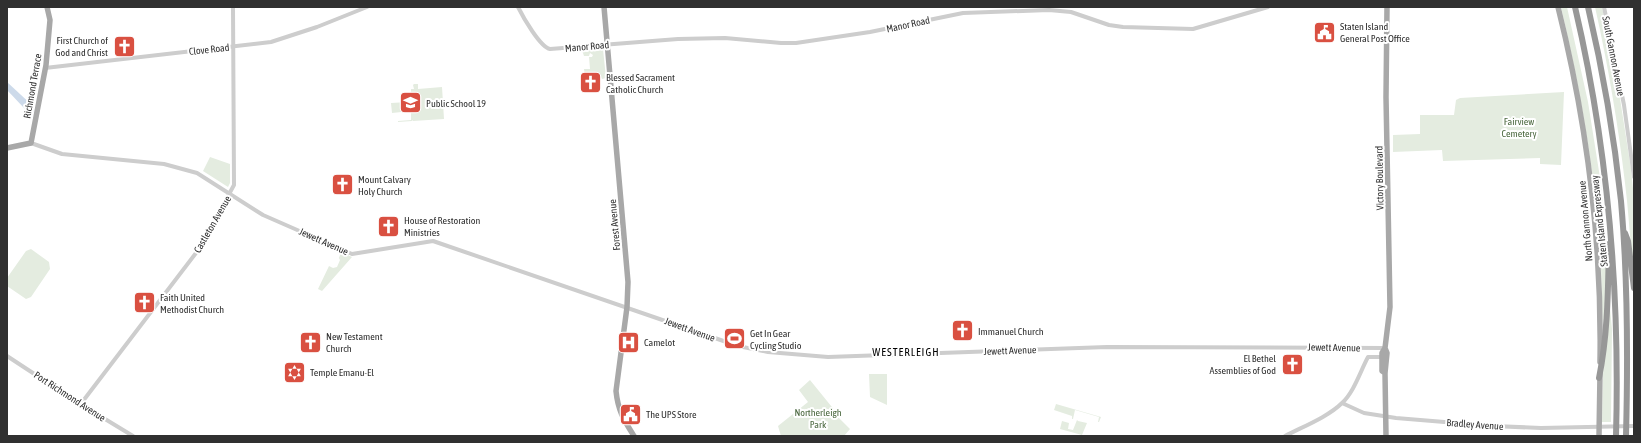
<svg xmlns="http://www.w3.org/2000/svg" width="1641" height="443" viewBox="0 0 1641 443" font-family="'Asap Condensed',sans-serif">
<style>
.green{fill:#e4ece0}
.water{fill:#cddaea}
.lines{fill:none;stroke-linecap:round;stroke-linejoin:round}
.minor{stroke:#cdcdcd;stroke-width:4}
.major{stroke:#a8a8a8;stroke-width:5.5}
.highway{stroke:#979797;stroke-width:6}
.labels{text-anchor:middle;stroke-width:4;stroke-linejoin:round;paint-order:stroke}
.street-label{font-size:10px;fill:#303030;stroke:#fff}
.poi-label{font-size:10px;fill:#303030;stroke:#fff;text-anchor:start}
.park-label{font-size:10px;fill:#4c6940;stroke:#fff}
.neighbourhood-label{font-size:11px;letter-spacing:1px;fill:#000;stroke:#fff}
</style>
<rect width="100%" height="100%" fill="#fff"/>
<path class="green" d="M1561,7H1567L1588,102L1601,184L1608,266L1603,328C1601,293 1602,259 1598,225C1591,150 1578,80 1561,7Z
M1595,7H1602L1619,92L1631,169L1634,198V274C1630,244 1629,214 1625,183C1618,124 1608,65 1595,7Z
M603,49L606,78L602,79L600,75L585,76L584,69H590L589,57H592L593,55L590,53L589,56H584L582,50Z
M414,84H418V89L442,87L444,119L413,121L412,120V121L398,122V121L411,120V111L392,113L391,103L408,102L407,93H411V89H414L413,85Z
M1564,92L1561,165L1540,164V158L1443,161L1442,150L1393,152V135L1420,134V115H1454L1456,100L1460,98Z
M210,157L230,164V183L228,187L203,171Z
M31,249L49,262L50,269L31,297L26,299L7,286V278L26,251Z
M341,252L352,257L322,291L318,289L329,266L333,268L337,267L340,260L339,258Z
M1609,298L1612,329L1611,422H1602L1603,374Z
M869,374H887V405L870,397Z
M810,380L840,417L839,418L850,429L844,436H781L778,426L808,402L799,390Z
M1056,404L1101,417L1099,422H1098L1099,417L1075,410L1073,419H1072V416L1054,410Z
M1077,420L1078,421L1087,423L1082,435L1060,429L1062,421L1069,423L1068,429L1073,430Z"/>
<path class="water" d="M7,82L34,107L33,113L24,108L7,90Z"/>
<g class="lines">
<path class="minor" d="M518,7C523,17 540,47 550,49L678,39L725,38L781,43H796L870,32L963,13L1049,10L1071,12L1109,25L1123,27L1193,29L1268,7
M1604,7L1624,105L1634,177
M45,68L271,42L317,27L367,7
M31,143L62,154L164,164L197,173L263,215L352,254L433,241L738,346L768,352L828,357L1107,347L1385,348
M7,356L77,402L133,436
M1342,403L1364,413L1396,418L1493,426L1541,428L1634,426
M82,405L83,401L199,249L234,185L233,7
M1285,436C1302,427 1328,417 1342,403C1354,392 1360,372 1368,357H1382"/>
<path class="major" d="M604,7L628,282L627,307L616,391C618,411 624,420 634,436
M1558,7C1587,123 1602,242 1600,362
M7,148L31,143L46,65L50,20L47,7
M1385,373L1382,371V353L1385,348
M1386,436L1385,373L1387,353L1385,348L1390,307L1386,97L1387,7
M1599,436L1600,374"/>
<path class="highway" d="M1575,7C1608,148 1620,292 1616,436
M1588,7C1603,71 1614,135 1621,201C1628,279 1628,357 1626,436
M1625,233L1628,241L1634,288
M1599,378C1608,334 1608,289 1609,244"/>
</g>
<defs>
<symbol id="civic-square" viewBox="-11 -11 22 22"><rect x="-9" y="-9" width="18" height="18" rx="4" fill="#d95041" stroke="#fff"/><path d="M-.6-6.5H3V-4.5H.6V-3L4-1V1h2V6H-6V1h2V-1L-.6-3ZM-1.2 2.5V6h2.4V2.5Z" fill="#fff"/></symbol>
<symbol id="church-square" viewBox="-11 -11 22 22"><rect x="-9" y="-9" width="18" height="18" rx="4" fill="#d95041" stroke="#fff"/><path d="M-1.2-6h2.4v3.5h3.3v2.4h-3.3V6h-2.4V-.1h-3.3v-2.4h3.3Z" fill="#fff"/></symbol>
<symbol id="school-square" viewBox="-11 -11 22 22"><rect x="-9" y="-9" width="18" height="18" rx="4" fill="#d95041" stroke="#fff"/><path d="M0-5L7-2L0 1L-7-2ZM-4 1L0 2.5L4 1V4Q0 6-4 4Z" fill="#fff"/></symbol>
<symbol id="stadium-square" viewBox="-11 -11 22 22"><rect x="-9" y="-9" width="18" height="18" rx="4" fill="#d95041" stroke="#fff"/><path d="M0-5a6.5 5 0 1 0 0 10a6.5 5 0 1 0 0-10ZM-3.5-1.8h7v3.6h-7Z" fill="#fff"/></symbol>
<symbol id="hospital-square" viewBox="-11 -11 22 22"><rect x="-9" y="-9" width="18" height="18" rx="4" fill="#d95041" stroke="#fff"/><path d="M-5-5h3v3.5h4V-5h3V5h-3V1.5h-4V5h-3Z" fill="#fff"/></symbol>
<symbol id="synagogue-square" viewBox="-11 -11 22 22"><rect x="-9" y="-9" width="18" height="18" rx="4" fill="#d95041" stroke="#fff"/><path d="M0-6.5L5.6 3.2H-5.6ZM0 6.5L5.6-3.2H-5.6Z" fill="#fff"/></symbol>
</defs>
<g fill-rule="evenodd">
<use href="#civic-square" x="1312" y="20" width="25" height="25"/>
<use href="#church-square" x="112" y="34" width="25" height="25"/>
<use href="#church-square" x="578" y="70" width="25" height="25"/>
<use href="#school-square" x="398" y="90" width="25" height="25"/>
<use href="#church-square" x="330" y="172" width="25" height="25"/>
<use href="#church-square" x="376" y="214" width="25" height="25"/>
<use href="#church-square" x="132" y="290" width="25" height="25"/>
<use href="#church-square" x="950" y="318" width="25" height="25"/>
<use href="#stadium-square" x="722" y="326" width="25" height="25"/>
<use href="#church-square" x="298" y="330" width="25" height="25"/>
<use href="#hospital-square" x="616" y="330" width="25" height="25"/>
<use href="#church-square" x="1280" y="352" width="25" height="25"/>
<use href="#synagogue-square" x="282" y="360" width="25" height="25"/>
<use href="#civic-square" x="618" y="402" width="25" height="25"/>
</g>
<g class="labels">
<g class="street-label">
<text transform="translate(908 24) rotate(-12)" y="4">Manor Road</text>
<text transform="translate(587 46) rotate(-5)" y="4">Manor Road</text>
<text transform="translate(209 49) rotate(-6)" y="4">Clove Road</text>
<text transform="translate(1614 56) rotate(79)" y="4">South Gannon Avenue</text>
<text transform="translate(32 86) rotate(-80)" y="4">Richmond Terrace</text>
<text transform="translate(1379 178) rotate(-91)" y="4">Victory Boulevard</text>
<text transform="translate(1585 221) rotate(-95)" y="4">North Gannon Avenue</text>
<text transform="translate(1599 221) rotate(-96)" y="4">Staten Island Expressway</text>
<text transform="translate(212 224) rotate(-60)" y="4">Castleton Avenue</text>
<text transform="translate(614 225) rotate(-95)" y="4">Forest Avenue</text>
<text transform="translate(324 241) rotate(24)" y="4">Jewett Avenue</text>
<text transform="translate(690 329) rotate(20)" y="4">Jewett Avenue</text>
<text transform="translate(1334 347) rotate(1)" y="4">Jewett Avenue</text>
<text transform="translate(1010 350) rotate(-2)" y="4">Jewett Avenue</text>
<text transform="translate(70 396) rotate(33)" y="4">Port Richmond Avenue</text>
<text transform="translate(1475 424) rotate(4)" y="4">Bradley Avenue</text>
</g>
<g class="poi-label">
<text x="1340" y="30">Staten Island<tspan x="1340" dy="12">General Post Office</tspan></text>
<text x="108" y="44" text-anchor="end">First Church of<tspan x="108" dy="12">God and Christ</tspan></text>
<text x="606" y="81">Blessed Sacrament<tspan x="606" dy="12">Catholic Church</tspan></text>
<text x="426" y="107">Public School 19</text>
<text x="358" y="183">Mount Calvary<tspan x="358" dy="12">Holy Church</tspan></text>
<text x="404" y="224">House of Restoration<tspan x="404" dy="12">Ministries</tspan></text>
<text x="160" y="301">Faith United<tspan x="160" dy="12">Methodist Church</tspan></text>
<text x="978" y="335">Immanuel Church</text>
<text x="750" y="337">Get In Gear<tspan x="750" dy="12">Cycling Studio</tspan></text>
<text x="326" y="340">New Testament<tspan x="326" dy="12">Church</tspan></text>
<text x="644" y="346">Camelot</text>
<text x="1276" y="362" text-anchor="end">El Bethel<tspan x="1276" dy="12">Assemblies of God</tspan></text>
<text x="310" y="376">Temple Emanu-El</text>
<text x="646" y="418">The UPS Store</text>
</g>
<g class="park-label">
<text x="1519" y="125">Fairview<tspan x="1519" dy="12">Cemetery</tspan></text>
<text x="818" y="416">Northerleigh<tspan x="818" dy="12">Park</tspan></text>
</g>
<g class="neighbourhood-label">
<text x="906" y="356">WESTERLEIGH</text>
</g>
</g>
<rect width="1641" height="443" fill="none" stroke="#303030" stroke-width="16"/>
</svg>
